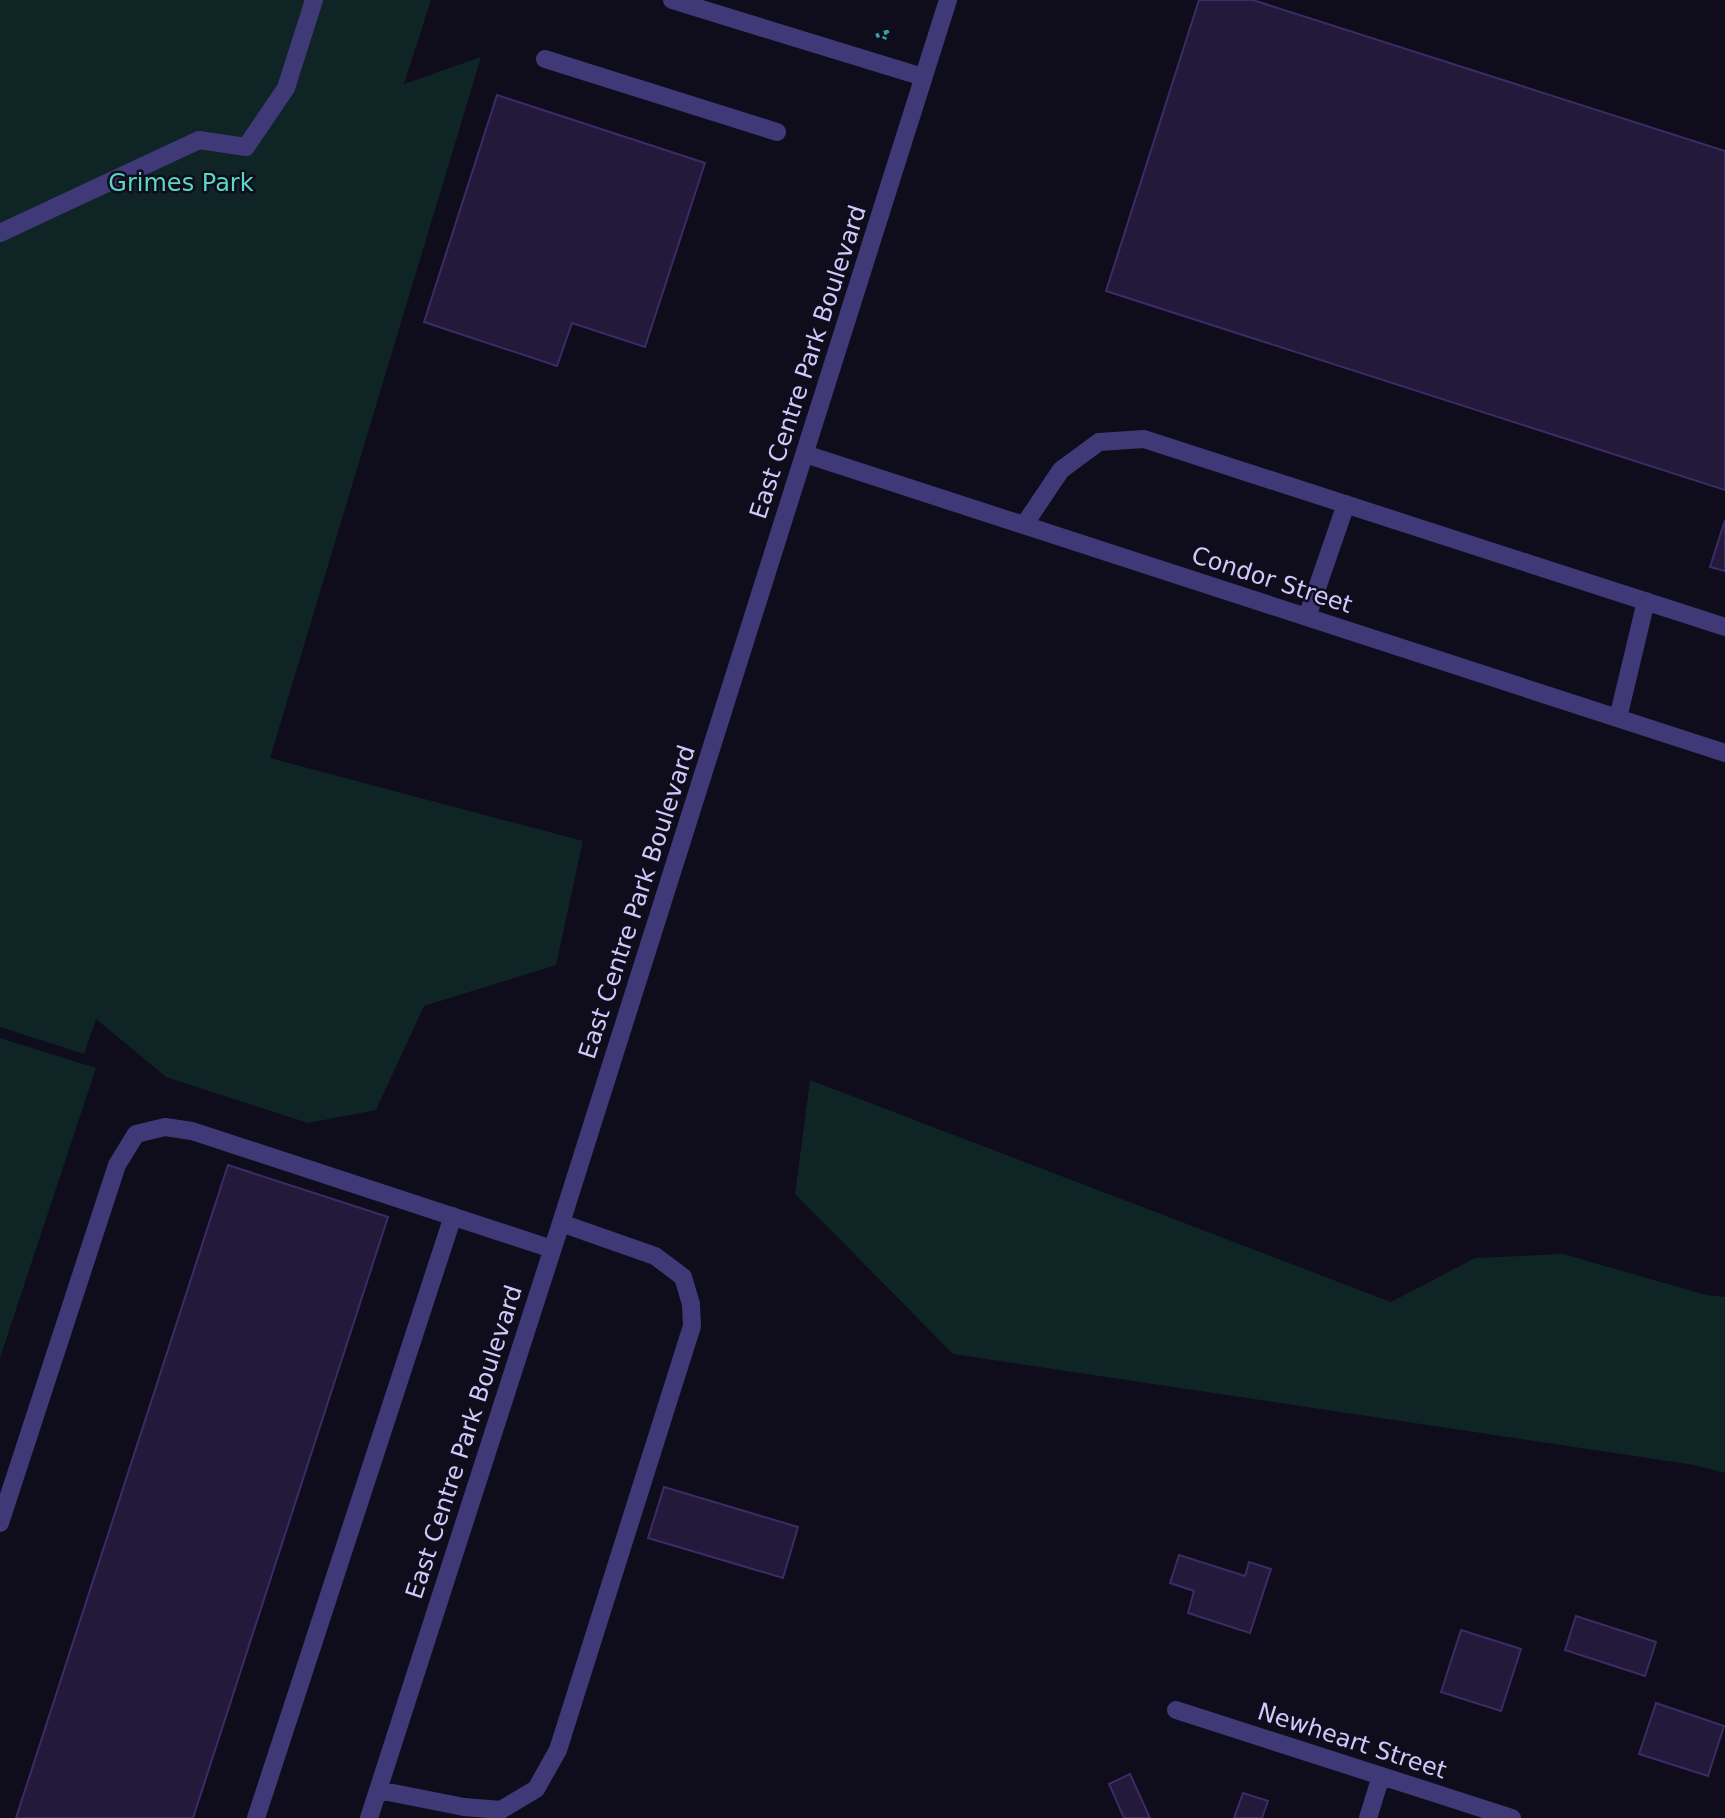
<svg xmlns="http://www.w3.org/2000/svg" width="1725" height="1818" viewBox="0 0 1725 1818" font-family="'DejaVu Sans',sans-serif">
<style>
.green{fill:#0f2425}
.building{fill:#22193b;stroke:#3b2c66;stroke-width:2}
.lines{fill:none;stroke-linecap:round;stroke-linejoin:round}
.path{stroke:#32a6a7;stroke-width:4.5;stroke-dasharray:3.5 5;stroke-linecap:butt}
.minor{stroke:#403978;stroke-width:18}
.labels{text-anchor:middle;stroke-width:5;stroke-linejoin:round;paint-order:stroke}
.park-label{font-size:24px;fill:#59d8c1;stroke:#0f0c1b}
.street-label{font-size:24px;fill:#d2c8fc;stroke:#0f0c1b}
</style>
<rect width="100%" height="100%" fill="#0f0c1b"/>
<path class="green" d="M0,0H431L404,84L481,57L270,758L583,841L556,965L424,1006L376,1110L308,1123L166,1077L96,1019L84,1054L0,1027Z
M0,1038L96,1068L0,1358Z
M810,1080L1391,1302L1475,1258L1563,1254L1706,1295L1725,1297V1473L1694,1465L953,1354L795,1194Z"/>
<path class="building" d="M1199,0H1253L1725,151V490L1106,291Z
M497,95L705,163L645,347L572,323L557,366L424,322Z
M1725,520V571L1710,567Z
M228,1165L388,1217L193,1818H16Z
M664,1487L798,1527L783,1578L648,1538Z
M1179,1555L1245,1576L1249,1562L1271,1569L1250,1633L1188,1613L1194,1591L1170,1583Z
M1576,1616L1656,1642L1645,1676L1565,1650Z
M1461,1630L1521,1649L1501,1711L1441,1692Z
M1656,1703L1724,1726L1708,1776L1639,1754Z
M1130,1774L1150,1818H1124L1109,1784Z
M1243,1793L1268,1801L1262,1818H1234Z"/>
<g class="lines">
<path class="path" d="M876,36L887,32L884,39"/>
<path class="minor" d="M672,0L923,77
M545,59L777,132
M0,233L199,140L246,147L286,88L314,0
M805,454L1725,753
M1024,525L1061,470L1099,442L1144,439L1725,627
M1307,617L1346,504
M1618,718L1646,601
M0,1523L117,1165L136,1134L165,1127L192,1131L552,1249
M1176,1710L1512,1818
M378,1790L464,1807L501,1810L536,1789L558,1750L692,1326L691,1304L683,1277L655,1256L561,1223
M256,1818L453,1216
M369,1818L561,1223L948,0
M1368,1818L1381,1776"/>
</g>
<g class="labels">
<g class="park-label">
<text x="181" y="191">Grimes Park</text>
</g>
<g class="street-label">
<text transform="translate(808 362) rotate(-72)" y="8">East Centre Park Boulevard</text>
<text transform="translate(1272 580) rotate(18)" y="8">Condor Street</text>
<text transform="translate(637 902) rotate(-72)" y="8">East Centre Park Boulevard</text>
<text transform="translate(464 1442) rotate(-72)" y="8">East Centre Park Boulevard</text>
<text transform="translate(1352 1741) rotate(18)" y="8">Newheart Street</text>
</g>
</g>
</svg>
